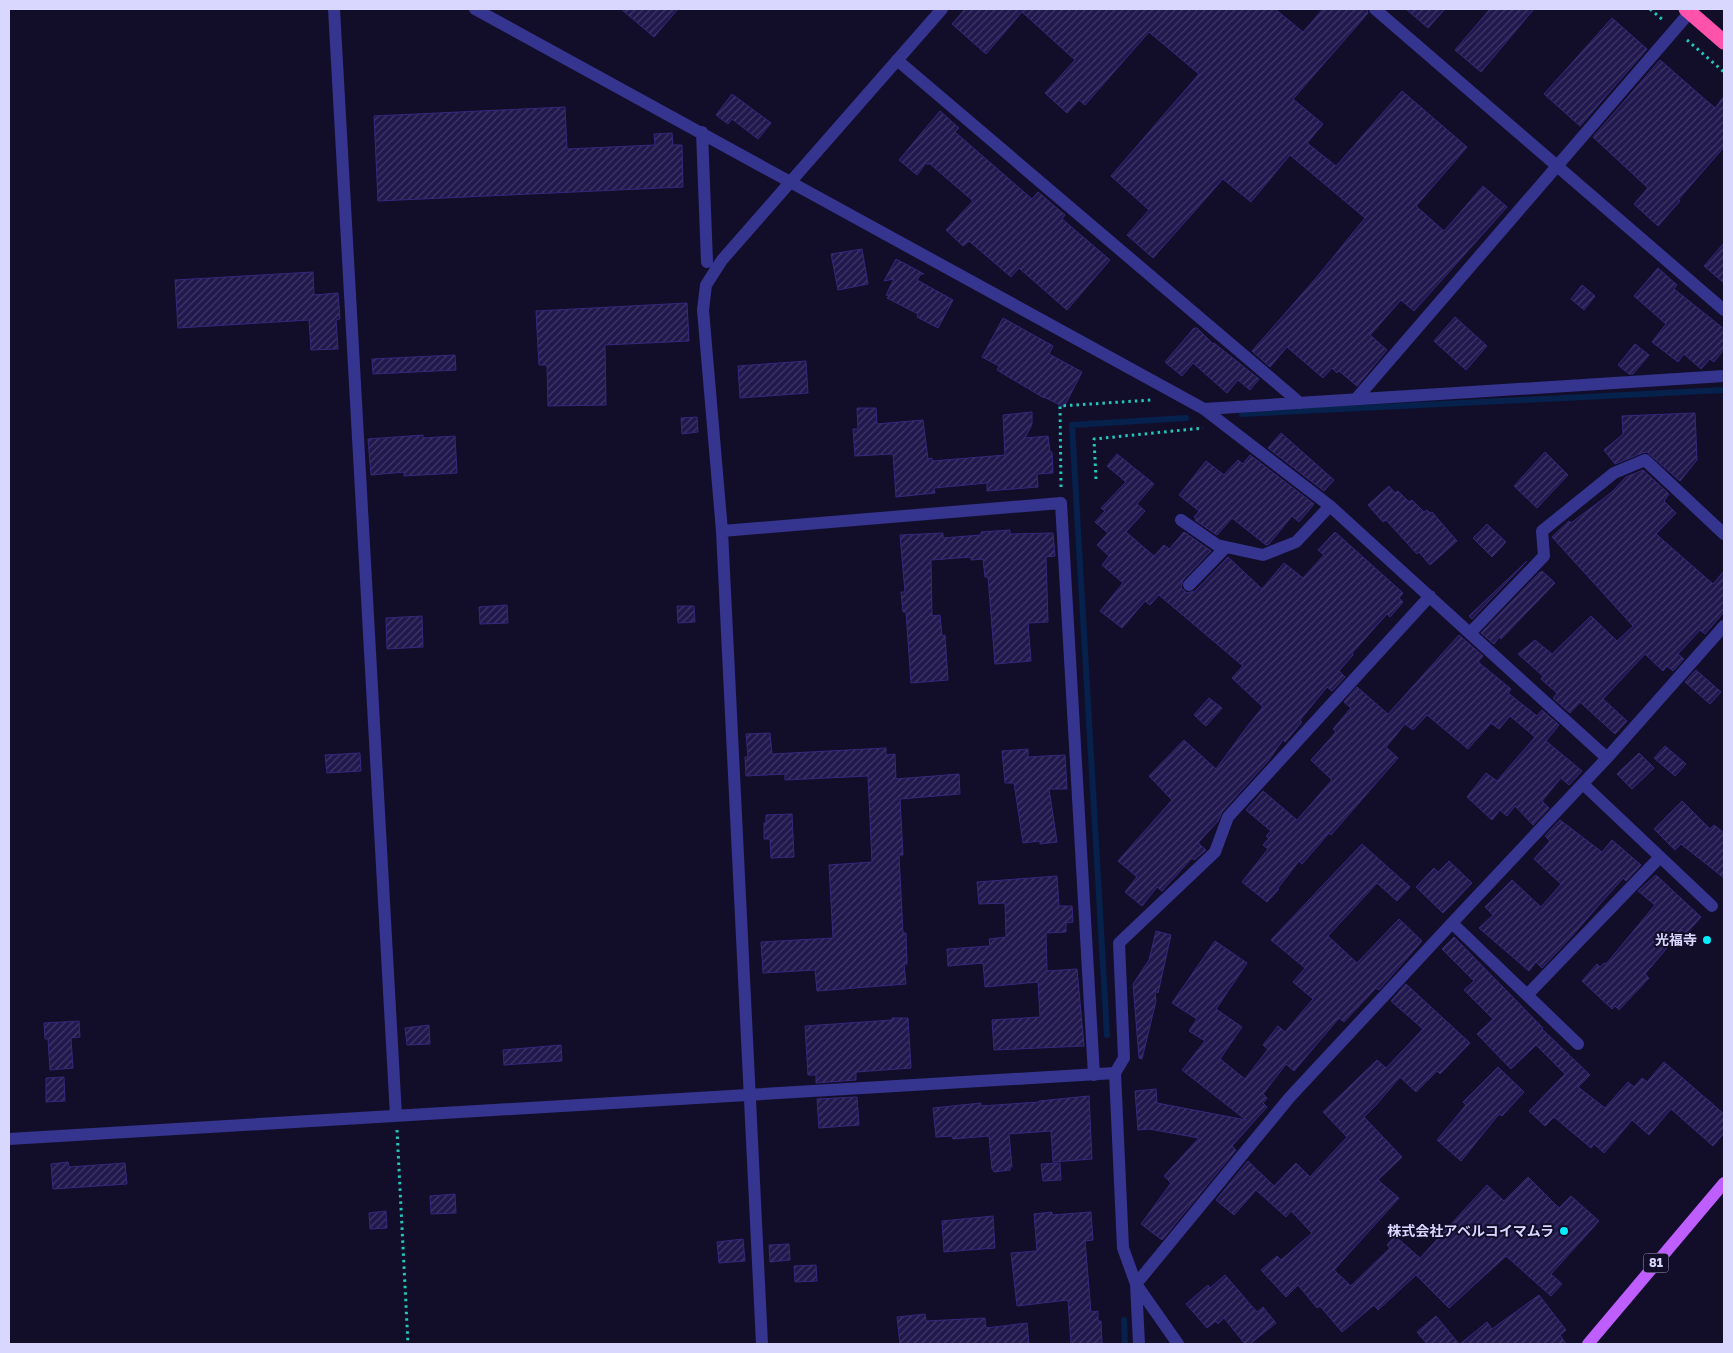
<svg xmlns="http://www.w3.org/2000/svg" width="1733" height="1353" viewBox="0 0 1733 1353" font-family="'Golos Text','Noto Sans JP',sans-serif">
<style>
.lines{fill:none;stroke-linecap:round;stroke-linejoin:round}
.stream{stroke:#05214c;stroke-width:6}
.building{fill:url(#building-hatch);stroke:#36277c}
.path{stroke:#23c7b8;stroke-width:3;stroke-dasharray:2.5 4;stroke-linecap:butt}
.minor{stroke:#35348e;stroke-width:12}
.major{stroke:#be5eff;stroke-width:12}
.highway{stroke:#ff52aa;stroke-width:15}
.poi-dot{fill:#03edff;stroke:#120e2a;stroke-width:2}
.labels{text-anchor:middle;stroke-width:4;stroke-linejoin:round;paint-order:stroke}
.shield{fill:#120e2a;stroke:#9e9bbf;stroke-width:1}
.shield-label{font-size:12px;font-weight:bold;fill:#dad7ff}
.poi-label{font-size:14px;font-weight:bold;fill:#dad7ff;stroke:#120e2a;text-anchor:end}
</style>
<defs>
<pattern id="building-hatch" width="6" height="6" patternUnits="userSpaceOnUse" patternTransform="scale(1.25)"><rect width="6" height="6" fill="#21184d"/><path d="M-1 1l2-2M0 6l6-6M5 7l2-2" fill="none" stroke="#413968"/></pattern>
</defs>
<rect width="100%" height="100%" fill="#120e2a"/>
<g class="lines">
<path class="stream" d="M1242,414L1724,390
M1107,1035L1072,425L1186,418
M1124,1320L1125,1344"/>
</g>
<path class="building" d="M621,9H678L654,37Z
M965,9H1275L1303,32L1323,9H1367L1368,13L1293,99L1323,124L1307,143L1336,166L1402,91L1467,147L1416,206L1444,231L1483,186L1507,207L1414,311L1401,300L1372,333L1370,335L1387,350L1357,386L1339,371L1337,373L1332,368L1323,378L1287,347L1270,367L1252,351L1316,278L1365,218L1290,155L1251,202L1223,179L1153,258L1127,235L1149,210L1111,176L1199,74L1149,32L1085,105L1079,100L1067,113L1045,93L1075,60L1022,12L986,54L952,24Z
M1406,9H1445L1428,28Z
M1490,9H1534L1481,72L1455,50Z
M1612,18L1647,49L1580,126L1544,94Z
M1660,60L1715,108L1724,96V147L1678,200L1680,201L1658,226L1634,204L1648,188L1593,137Z
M732,94L771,123L758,139L732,119L728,124L716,115Z
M565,107L567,149L655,145L654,134L672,133L673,145H682L683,187L378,201L374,116Z
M940,111L959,128L955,132L1032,199L1038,192L1065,215L1062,219L1110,260L1067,310L1019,268L1011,277L969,241L963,246L946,230L973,201L929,163L928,165L926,163L917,175L899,160Z
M1724,243V283L1704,266Z
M862,249L868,284L838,290L831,254Z
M896,259L924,274H921L917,280L953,300L938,328L917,317L918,314L887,298L889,296L886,295L894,279L884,281Z
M1658,268L1677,285L1674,289L1724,329V349L1714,362L1710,359L1701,369L1684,354L1678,362L1652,342L1666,324L1634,296Z
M313,272L314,295L338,293L340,319L336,320L338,349L311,350L309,320L178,328L175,280Z
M1582,285L1595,296L1584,310L1571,299Z
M687,303L689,341L605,345L606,405L548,406L547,365H539L536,311Z
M1455,317L1487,346L1466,370L1434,341Z
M1003,318L1053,346L1049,354L1082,372L1064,407L1044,397V398L997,370L999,366L982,357Z
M1194,328H1197L1213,344L1214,343L1259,379L1250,390L1238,380L1227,393L1193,363L1182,376L1165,362Z
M1635,344L1649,355L1633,374H1629L1618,365Z
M455,355L456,370L373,374L372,359Z
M806,361L808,393L740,398L738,366Z
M857,408H876L877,424L923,420L928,459L932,458V461L1005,455L1003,415L1032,412V424L1025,438L1048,436L1050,452H1052L1053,473L1037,474L1038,487L987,491V483L934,488L935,493L896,497L893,454L855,456L853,429H858Z
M1695,413L1697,460L1680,481L1647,452L1642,453L1615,464L1604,450L1623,434L1622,416Z
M697,417L698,432L682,434L681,418Z
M1281,433L1334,480L1324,491L1268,448Z
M423,435V438L455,436L457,473L404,476V472L371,475L368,439Z
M1545,452L1568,475L1537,508L1514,486Z
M1117,454L1154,484L1137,504L1145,511L1126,532L1154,556L1164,545L1169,549L1184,532L1211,551L1183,580L1181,588L1187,593L1195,591L1228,557L1262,589L1284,563L1303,578L1324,555L1318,550L1335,532L1403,593L1399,598L1403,602L1390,617L1387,614L1352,653L1353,655L1339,671L1345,677L1332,691L1327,687L1300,720L1302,722L1285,742L1283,740L1268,761L1222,812L1218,821L1198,843L1206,850L1194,860L1192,858L1162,891L1157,887L1142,906L1125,892L1137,877L1118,861L1172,800L1149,776L1184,740L1216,769L1249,724L1263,707L1232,678L1243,666L1159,595L1150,605L1145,601L1122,628L1100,611L1123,583L1102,565L1109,556L1097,545L1108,533L1095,522L1105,511L1101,508L1126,482L1107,466Z
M1250,455L1314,504L1299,522L1292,516L1269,544L1266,545L1232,518L1217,535L1195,520L1197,519L1194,517L1199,511L1179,495L1206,461L1224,475L1238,460L1243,464Z
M1643,470L1669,494L1664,501L1676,513L1656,534L1713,584L1724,571V612L1705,634L1700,630L1678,654L1684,659L1673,671L1667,666L1663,671L1645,654L1603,699L1627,721L1615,734L1580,702L1570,713L1553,698L1557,693L1541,679L1543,676L1518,654L1535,640L1552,654L1591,616L1617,641L1633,626L1552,537L1569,521L1571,523L1612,492L1626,477Z
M1389,486L1395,493L1398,491L1409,502L1412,500L1424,512L1427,510L1430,513L1432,512L1457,541L1430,565L1419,552L1417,554L1386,520L1383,522L1368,505Z
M1487,524L1506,542L1492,557L1473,538Z
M1010,530V534L1053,533L1055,556L1046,557L1048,622L1028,623L1031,661L995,664L988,577H985L983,559L971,560V557L931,560L932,616L940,615L942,636L945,635L948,680L911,683L906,612H903L901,592H905L900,535L943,533V538L981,535V532Z
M1527,561L1472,619L1469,616Z
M1542,571L1555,583L1501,639L1499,637L1494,644L1481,633L1540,572L1541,573Z
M507,605L508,623L480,624L479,607Z
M677,606H694L695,622L678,623Z
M422,616L423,647L387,649L386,618Z
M1459,635L1483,656L1478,662L1511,689L1508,693L1537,716L1542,710L1559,725L1546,741L1582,771L1569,785L1561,778L1542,801L1549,808L1533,825L1515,806L1507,816L1500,810L1492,820L1467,797L1486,773L1497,781L1535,737L1510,716L1499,729L1491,723L1468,749L1427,715L1413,730L1405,724L1386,747L1398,758L1331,835L1329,833L1302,864L1299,861L1278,888L1279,889L1267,902L1242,882L1268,849L1263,845L1269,838L1266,836L1271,831L1246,810L1263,791L1297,820L1332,780L1311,760L1336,732L1333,729L1351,708L1344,702L1357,687L1388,714Z
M1696,670L1721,692L1710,704L1685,682Z
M1209,698L1222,708L1206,726L1194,715Z
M770,733L772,754L886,748V755L895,754L896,779L959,774L960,794L900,799L903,855H899L903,933H906L907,964H904L906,984L817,991L815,970L763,973L761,942L833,938L829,865L872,862L868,776L785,780V774L746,776L745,757H748L746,734Z
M1665,746L1686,764L1675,776L1654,758Z
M1028,749V757L1065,755L1067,789H1049L1057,842L1040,844V841L1023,843L1014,783H1005L1002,751Z
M360,753L361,771L327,773L325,755Z
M1639,753L1654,768L1632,789L1617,774Z
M1682,801L1710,829L1714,825L1724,833V878L1681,844L1675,850L1654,829Z
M792,814L794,857L771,858L770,839H764V823H766V815Z
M1560,820L1602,852L1612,840L1641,865L1626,881L1623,878L1571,937L1542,968L1536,962L1529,971L1479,928L1493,915L1485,907L1512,880L1541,907L1561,884L1534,859L1550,841L1545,836Z
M1362,844L1410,887L1397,901L1377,883L1328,936L1357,963L1399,919L1422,941L1379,990L1376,988L1344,1022L1339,1018L1294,1071L1286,1064L1263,1094L1267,1098L1263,1103L1267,1107L1232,1146L1236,1150L1162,1240L1141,1224L1171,1183L1164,1176L1199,1138L1149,1129L1138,1130L1135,1091L1156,1089L1157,1103L1246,1120L1182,1070L1205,1041L1189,1031L1197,1019L1172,1003L1215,941L1247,963L1216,1009L1242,1027L1220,1059L1245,1079L1268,1049L1263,1045L1278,1026L1285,1032L1313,999L1293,982L1305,968L1271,940Z
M1449,861L1472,883L1443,913L1416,887L1434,868L1438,872Z
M1656,875L1701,917L1686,934L1682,930L1645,974L1649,978L1619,1010L1615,1006L1612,1009L1582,981L1597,964L1600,967L1604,963L1606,964L1655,905L1638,891Z
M1057,876L1059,906H1072L1073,922L1066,923V932L1046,933L1047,971L1077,969L1084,1046L994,1050L992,1020L1040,1017L1038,982L985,987L983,963L948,966L947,949L990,946L989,939L1006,937L1005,903L979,904L977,882Z
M1156,931L1171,935L1158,993L1155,991L1156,1001L1142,1059L1139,1058L1133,984L1149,960Z
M1454,937L1543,1028L1542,1029L1590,1075L1578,1087L1605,1108L1628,1082L1634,1087L1642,1078L1647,1082L1664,1062L1724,1114V1133L1713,1146L1671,1109L1649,1135L1632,1120L1604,1153L1594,1144L1591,1148L1554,1117L1545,1126L1529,1111L1565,1074L1536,1045L1511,1069L1477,1034L1493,1019L1464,990L1474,981L1442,949Z
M1406,984L1470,1043L1440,1074L1437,1071L1416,1092L1400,1077L1376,1105L1364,1117L1402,1157L1378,1180L1399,1198L1334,1270L1351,1286L1390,1248L1387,1245L1395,1236L1420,1258L1487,1185L1504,1201L1528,1177L1559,1208L1571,1196L1599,1221L1551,1274L1562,1284L1551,1296L1506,1256L1449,1308L1416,1275L1378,1310L1374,1305L1342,1332L1320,1306L1317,1308L1298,1285L1286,1297L1261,1270L1277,1256L1281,1260L1312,1233L1291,1211L1286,1217L1256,1190L1234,1215L1216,1200L1248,1161L1274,1186L1296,1163L1310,1177L1347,1137L1323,1112L1377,1060L1386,1068L1423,1029L1391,1001Z
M892,1018H908L911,1068L856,1072V1080L816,1083V1075H808L805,1026L892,1020Z
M79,1021L80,1037L71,1038L73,1068L50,1070L48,1039H45L44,1023Z
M429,1025L430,1044L407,1045L405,1028Z
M561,1045L562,1061L504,1065L503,1050Z
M1498,1067L1524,1092L1502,1116L1499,1114L1461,1161L1437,1140L1466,1105L1463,1102Z
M64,1077L65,1101L46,1102V1078Z
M1089,1096L1092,1159L1053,1162L1051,1131L1009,1134L1012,1167H1010V1170L994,1172L993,1169H992L989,1136L953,1139L952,1136L936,1137L933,1108L981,1103V1106L1039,1102V1101Z
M857,1097L859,1125L819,1128L817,1099Z
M68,1162L69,1167L125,1163L127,1184L53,1189L51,1164Z
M1060,1163L1061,1180L1043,1181L1041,1164Z
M455,1194L456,1213L431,1214L430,1196Z
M386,1211L387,1228L370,1229L369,1213Z
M1052,1212V1215L1091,1212L1093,1240L1085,1241L1091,1312L1098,1311V1321H1101L1102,1343L1071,1344L1068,1300L1017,1306L1011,1253L1037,1251L1034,1214Z
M993,1216L995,1248L944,1252L942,1221Z
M743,1239L745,1261L719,1263L717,1242Z
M789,1244L790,1260L770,1262L769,1245Z
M816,1265L817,1281L795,1282L794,1266Z
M1225,1275L1257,1312L1263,1307L1276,1323L1250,1344H1245L1224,1318L1218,1324L1216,1321L1207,1328L1186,1304L1208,1285L1210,1288Z
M1539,1295L1566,1330L1560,1335L1566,1344H1460L1487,1322L1492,1329Z
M925,1314L926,1321L985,1318L986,1328L1027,1323L1029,1344H900L897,1317Z
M1436,1316L1459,1344H1427L1417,1332Z"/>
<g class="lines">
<path class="path" d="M1650,9L1663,20
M1687,40L1724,72
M1096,479L1094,439L1203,428
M1061,487L1060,406L1151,400
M397,1130L408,1344"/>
<path class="minor" d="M334,9L396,1116
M475,9L1204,409L1330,506L1607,758
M1375,9L1724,310
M897,60L1300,403
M702,132L707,262
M1356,399L1690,12
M1204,409L1724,376
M1181,520L1217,545L1263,555L1296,542L1330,506
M722,531L1061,503L1094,1075
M1189,585L1226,547
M1470,633L1544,556L1542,531L1614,473L1645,460L1724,534
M1583,784L1712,906
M1452,923L1578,1044
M1527,995L1660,857
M9,1139L1115,1073
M1136,1284L1290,1097L1452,923L1607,758L1724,626
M1136,1284L1178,1344
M762,1344L722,531L703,310L706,285L722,260L942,9
M1139,1344L1136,1284L1123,1248L1115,1073L1124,1058L1119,943L1215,852L1228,817L1430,596"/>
<path class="major" d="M1588,1344L1724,1183"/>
<path class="highway" d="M1686,9L1724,42"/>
</g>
<g class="poi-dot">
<circle cx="1707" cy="940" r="5"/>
<circle cx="1564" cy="1231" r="5"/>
</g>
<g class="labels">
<rect class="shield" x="1643.5" y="1253.5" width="25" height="19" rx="4"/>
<g class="shield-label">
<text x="1656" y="1267">81</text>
</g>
<g class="poi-label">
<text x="1697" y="945">光福寺</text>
<text x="1554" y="1236">株式会社アベルコイマムラ</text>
</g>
</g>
<rect width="1733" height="1353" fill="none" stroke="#dad7ff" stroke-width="20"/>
</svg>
